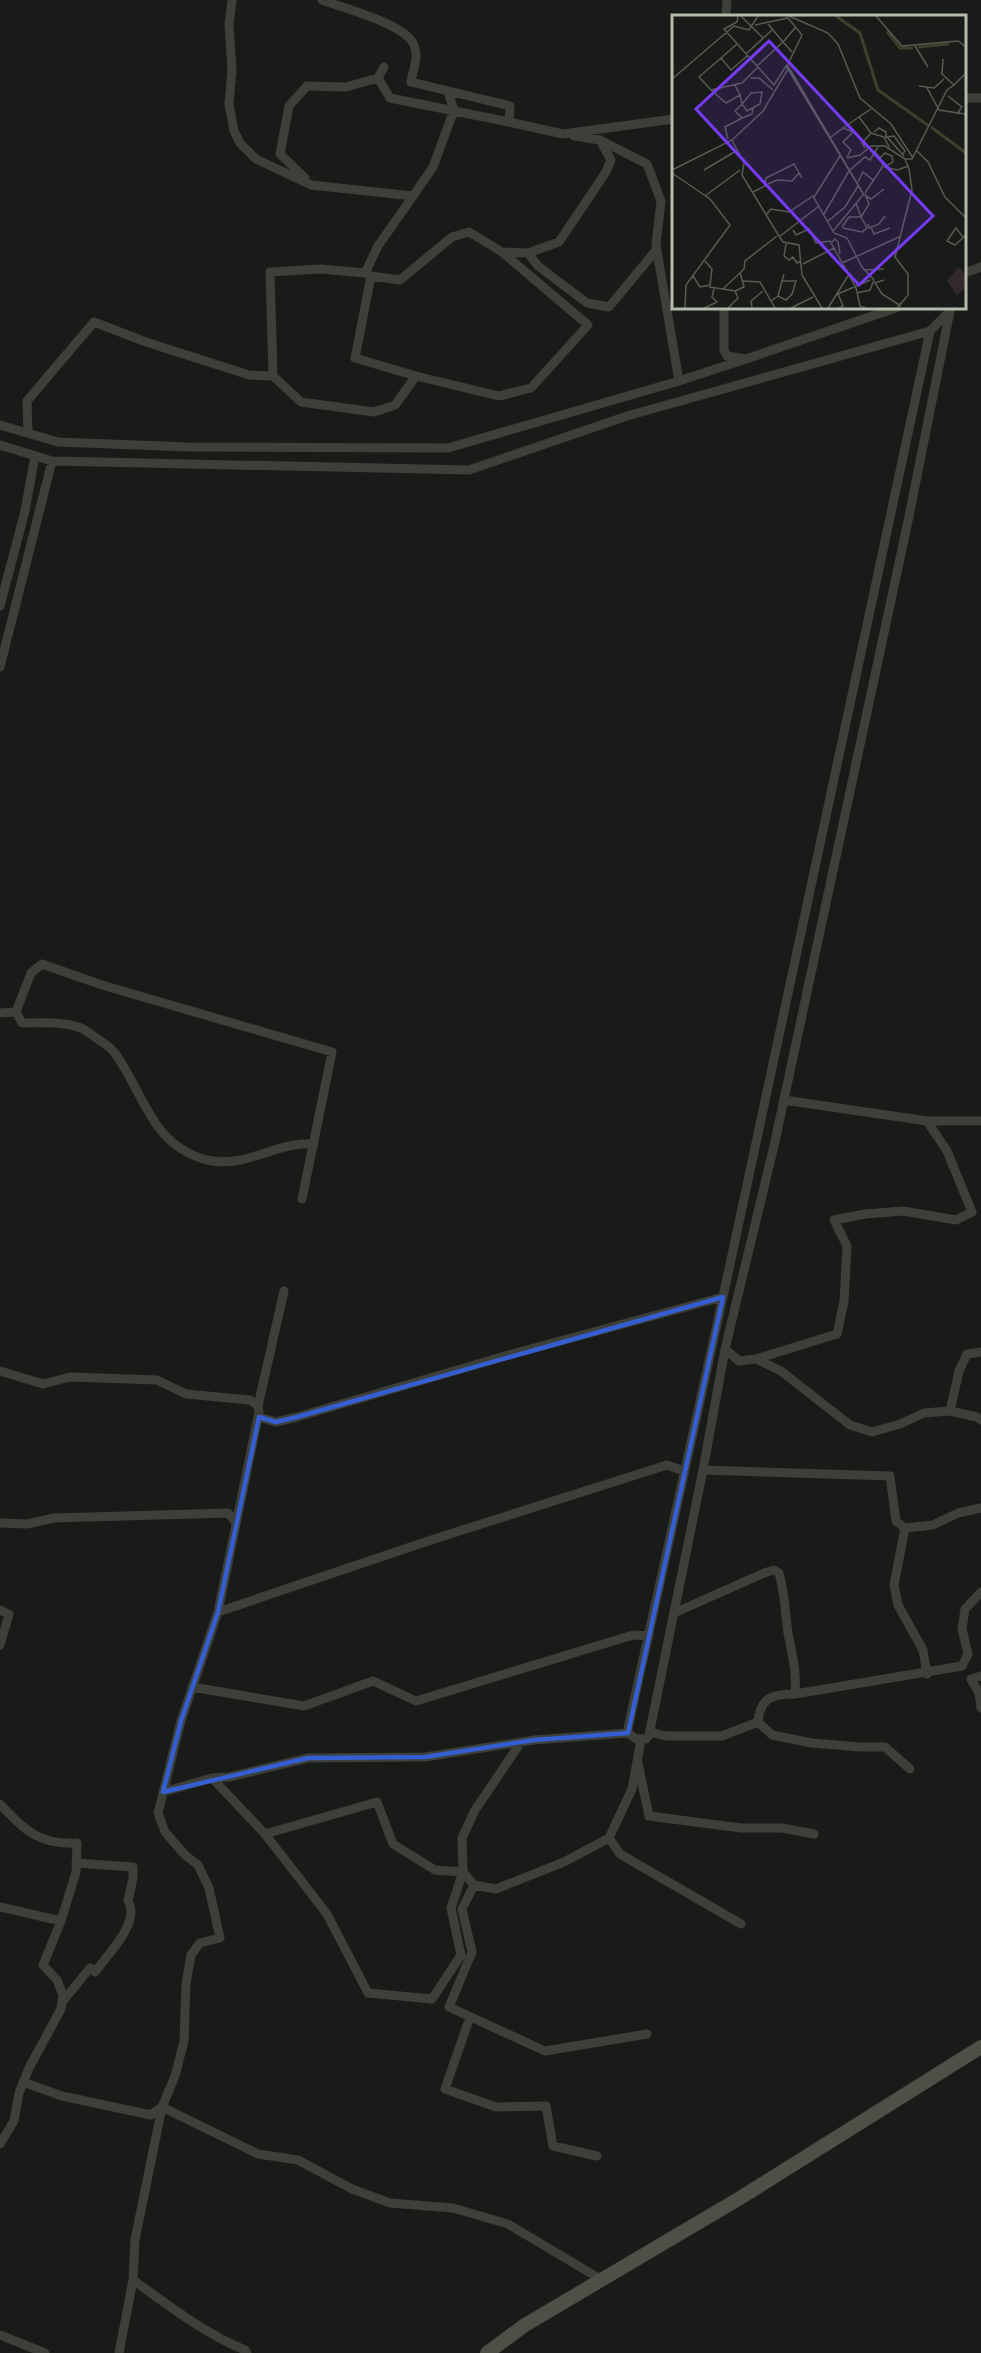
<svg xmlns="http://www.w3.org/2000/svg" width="981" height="2353" viewBox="0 0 981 2353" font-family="Cabin,sans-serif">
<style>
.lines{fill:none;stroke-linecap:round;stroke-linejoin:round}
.street{stroke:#3d4039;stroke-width:9}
.secondary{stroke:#4c5047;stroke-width:14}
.marked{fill:none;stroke:#345ed1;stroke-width:4.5;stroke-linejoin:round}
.inset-river{fill:none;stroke:#3e402d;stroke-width:3}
.inset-road{fill:none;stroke:#575b52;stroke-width:1.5}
.view{fill:#773af6;fill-opacity:0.15;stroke:#773af6;stroke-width:3}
.inset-edge{fill:none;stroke:#b5bbaa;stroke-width:3}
</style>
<rect width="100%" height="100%" fill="#191b18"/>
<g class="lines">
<path class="street" d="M232,0L229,24L232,69L229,104L234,131L240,143L256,159L311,185L413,196L433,167L454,110L448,92
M322,0C343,8 406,24 414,45C419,57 413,70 411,82L510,106L509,122L563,134L674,119
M726,16L727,0
M384,67L378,78L390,98L509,122
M964,98H981
M574,136L600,140L647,164L661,201L656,245L679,381
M305,178L280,154L289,106L307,86L346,87L378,78
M413,196L378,246L365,273L371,276L400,280L452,237L469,232L502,252L528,253L538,266L587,303L609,307L657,249
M528,253L559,242L606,172L611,160L600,140
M365,273L321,269L270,272L273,376L301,402L374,412L395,405L416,376
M964,273L981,267
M371,276L355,358L416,376L499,396L531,388L588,325L502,252
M724,308V350L727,356L746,359L896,308
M930,331L723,1297L628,1728V1733L636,1739H646L649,1735L703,1470L725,1349L774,1146L908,521L950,311
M0,425L58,442L189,447L448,448L679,381L746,359
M28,433L27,401L94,322L146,342L249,375L273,376
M0,445L52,461L469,470L627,416L930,331L949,312
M0,606L25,511L35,456
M0,667L52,461
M16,1012L22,1023C40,1023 64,1021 81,1028C86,1030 92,1035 96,1038C102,1042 110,1047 114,1052C144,1092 150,1145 207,1160C246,1169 277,1141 314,1144
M0,1013L16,1012L31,973L42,964L102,985L332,1052L302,1199
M927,1121H981
M725,1349L739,1361L756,1359L837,1334L844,1302L847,1246L834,1220L865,1214L903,1211L956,1220L972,1212L947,1151L927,1121L784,1100
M756,1359L781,1371L850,1425L872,1432L900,1424L924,1413L950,1411L977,1417L981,1420
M0,1371L43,1384L70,1377L157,1380L186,1394L250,1400L258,1406L259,1412L218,1612L181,1721L158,1813L165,1832L185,1855L198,1865L209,1888L220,1938L200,1943L191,1955L186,1984L184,2041L175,2076L162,2107L135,2240L133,2280L119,2353
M258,1406L284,1291
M950,1411L959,1371L967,1354L981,1352
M259,1417L276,1422L297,1417L505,1356L723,1297
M703,1470L890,1476L896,1521L905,1528L933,1525L958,1513L981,1508
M0,1523L27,1524L54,1518L228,1513L236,1522
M905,1528L894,1585L898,1605L923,1650L927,1674
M0,1610L9,1614L0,1645
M218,1612L428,1541L667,1465L684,1471
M674,1613L764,1573L774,1570L779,1573C785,1593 785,1613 788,1633C792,1654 797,1672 795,1694
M981,1676L971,1679L979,1693L981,1708
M192,1687L304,1706L373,1681L416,1701L633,1635L649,1636
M758,1722L772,1735L812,1743L860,1747H885L910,1769
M650,1732L666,1736H722L758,1722C760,1697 773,1694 795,1694L962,1666L968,1654L962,1629L965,1609L981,1592
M638,1763L649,1816L741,1828H782L814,1834
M212,1778L265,1834L377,1802L393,1844L435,1870L463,1872L462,1838L475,1810L521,1742
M163,1792L212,1778L229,1777L308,1758L425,1757L534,1740L628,1733
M0,1804C25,1830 38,1845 77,1843L76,1872L61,1921L43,1965L57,1980L63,1995L61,2009L29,2068L19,2093L14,2121L0,2144
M265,1834L327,1914L368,1993L432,1999L461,1955L451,1908L463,1872
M609,1838L620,1854L741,1924
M463,1872L474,1885L496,1889L564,1862L609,1838L632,1789L641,1740
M474,1885L462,1909L472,1952L449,2007L545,2051L647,2034
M0,1907L61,1921
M63,2001L90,1968L95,1972C108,1954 141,1922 128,1901L133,1878V1867L76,1863
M470,2017L445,2089L496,2107L546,2106L553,2146L597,2156
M23,2082L62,2096L151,2115L162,2107
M162,2107L258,2154L298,2160L352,2189L390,2203L453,2208L508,2224L602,2280
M133,2280C168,2305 205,2334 245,2350L247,2353
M0,2335L45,2353"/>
<path class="secondary" d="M487,2353L525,2325L740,2198L981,2047"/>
</g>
<path class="marked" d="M723,1297L628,1733L534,1740L425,1757L308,1758L163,1792L181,1721L218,1612L259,1417L276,1422L297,1417Z"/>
<g transform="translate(672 15)">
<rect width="294" height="294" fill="#191b18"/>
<path d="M286,252L294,259V273L285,280L275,266Z" fill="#33282a"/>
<path class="inset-river" d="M164,1L188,18L206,75L257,111M215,16L228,33H241M246,32L277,29M259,112L294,138"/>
<path class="inset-road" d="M69,1L91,23M117,1L156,18L166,29L188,83L219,109L241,143M204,1L230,31L286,26L294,32M96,9L111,27L123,13M83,10L116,3M65,29L49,43L59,55L75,41M243,31L256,52M74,39L100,15M49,43L27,62L39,75L70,68L86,52M271,44L270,59L282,70L294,58M85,51L111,27L120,37M115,51L130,20L116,3M116,54L192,180L116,51M78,63H87L101,75M0,64L62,11L77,15L86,1M247,71L262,73L272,64M254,71L267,95L293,99M39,75L54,88L68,80L63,70M68,80L70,89L80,77M276,81L290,92L285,99M70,89L75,96L88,89L90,77L79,78M70,89L63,96L70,103L80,99L81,93M171,113L187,102M202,117L207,113L214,117V123M199,118L212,122L217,132M159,122L171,113L181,117L171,127L179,135L175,142M214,122L222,121L233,136L231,139M215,122L232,141M56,124L53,112L70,103M60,125L72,148L70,160L107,221L111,227L127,230L130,260L150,293M206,132L203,137L208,143L213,138L220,141L221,147L213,152L225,155L237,151M193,133L190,128L199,118L187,102L199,94M245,136L256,147L273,182L294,203M175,143L188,140L199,131H213L233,144L237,154L240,175L223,242L236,259V280L225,293M233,144H240L275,75L282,70M0,155L60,125L91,96L116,54L114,51L102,70L52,14L65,7L66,1M32,155L64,136M178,155L193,142L198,145L203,137M0,158L38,184L58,210L14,270L13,293M186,167L191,157L201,165M96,169L105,165L120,166L127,158M81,177L93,171L94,163L122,149L130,163M193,178L211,151L208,143M33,181L68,155M194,181L199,184L212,174M142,182L168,141M152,199L177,156M94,200L99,194L117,197L141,181L162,218L175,223L190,252L202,265L198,275L185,278M155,207L173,192L186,171M196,209L197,213L207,209L213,201M170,212L177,202H189L184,188M199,212L202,219L218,213M171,213L190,217L195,213L189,202L197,189L193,179M121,215L124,220L137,214L144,228L158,226L184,273L188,291L194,293M161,216L191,180M107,222L147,191M291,222L284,213L275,226L283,230L294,220M159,228L163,224L166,227L168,239M114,229L112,241L117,245L121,242L125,248L129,246M170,248L227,222M131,249L162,233M192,255L212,254M21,261L28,272L38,270L40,254L33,246M212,265L203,268L210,279L229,291M71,266L88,267L103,293M37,272L51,274L72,254L73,246L105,221M51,274L63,276L66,283L56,293M63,276L72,272L68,257M106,281L112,259M99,286L106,281L114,285L120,279L124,266H110M32,293L45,287L40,282L42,274M80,293L79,286L91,276M119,293L141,282M156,293L176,261M167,293L171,291L166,279L198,265"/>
<path class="view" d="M97,26L261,201L187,270L24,94Z"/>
<rect width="294" height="294" class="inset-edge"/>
</g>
</svg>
